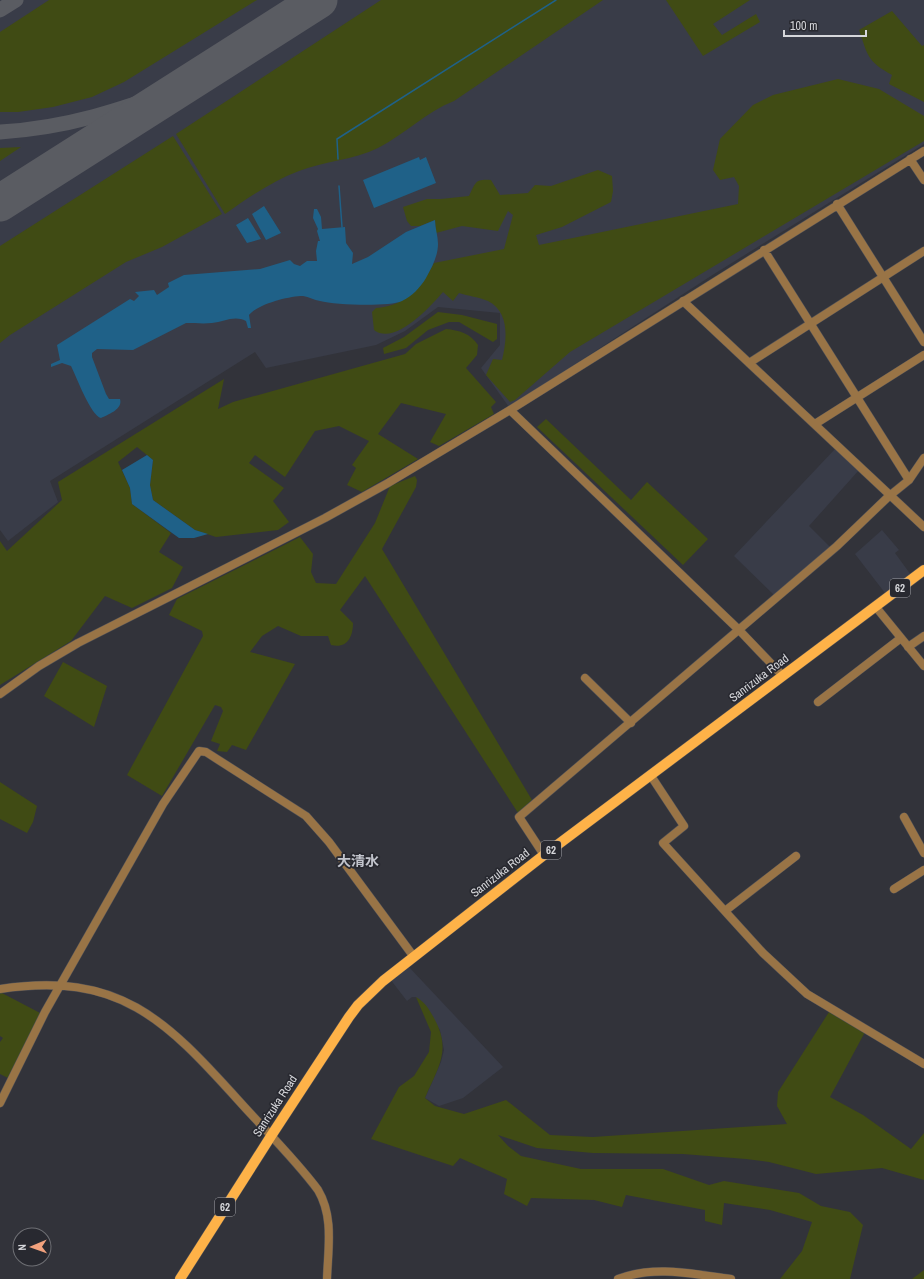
<svg xmlns="http://www.w3.org/2000/svg" width="924" height="1279" viewBox="0 0 924 1279" font-family="'Archivo Narrow','Noto Sans JP',sans-serif">
<style>
.built{fill:#393c48}
.green{fill:#404b14}
.water{fill:#1f6188}
.lines{fill:none;stroke-linecap:round;stroke-linejoin:round}
.stream{stroke:#1f6188;stroke-width:1.5}
.taxiway{stroke:#5a5c62;stroke-width:15}
.runway{stroke:#5a5c62;stroke-width:37}
.minor-casing{stroke:#505157;stroke-width:9}
.major-casing{stroke:#505157;stroke-width:11}
.minor{stroke:#997446;stroke-width:8}
.major{stroke:#feb248;stroke-width:10}
.labels{text-anchor:middle;stroke-width:3.5;stroke-linejoin:round;paint-order:stroke}
.shield{fill:#282930;stroke:#a2a3a8;stroke-width:1}
.shield-label{font-size:11px;font-weight:bold;fill:#d6d7db}
.street-label{font-size:12px;fill:#d6d7db;stroke:#282930}
.quarter-label{font-size:14px;font-weight:bold;fill:#c2c4cc;stroke:#282930}
</style>
<rect width="100%" height="100%" fill="#32333a"/>
<path class="built" d="M0,0H924V144L714,274L509,407L481,368L500,345V313L438,307L405,331L376,345L266,368L255,352L50,481L58,502L8,541L0,530Z
M835,449L859,470L809,526L830,547L774,595L734,556Z
M882,530L899,550L895,553L911,575L885,593L855,554Z
M408,966L503,1067L463,1098L439,1106L425,1098L441,1062L444,1050L440,1030L416,997H412L407,1001L390,979Z"/>
<path class="green" d="M49,0H257L124,82L92,97L53,107L18,112H0V32Z
M381,0H603L454,101C426,112 405,134 378,148C354,160 324,161 299,171C272,181 248,198 225,214L176,134Z
M666,0H750L713,24L722,35L756,14L760,22L703,56Z
M892,11L922,46L924,45V102L889,84L892,75C867,61 868,56 859,30Z
M838,79L879,89L924,116V141L570,352L515,400L510,402L486,375L493,359L502,360C507,340 510,312 488,301C479,297 468,296 459,293L453,301L443,292C430,307 395,346 374,330L372,312L376,308C405,306 421,288 434,263L504,249L513,215L508,211L498,231L462,226L436,233L435,220L420,226H411L407,221L403,207L427,199H441L469,196C476,182 475,179 491,180L500,195L528,193L535,185L551,186L598,170L612,176L613,191L611,202L562,227L536,235L539,245L738,204L739,186L734,177L720,180L713,170L720,139L753,105L773,95Z
M173,136L222,214L162,247L126,262L10,335L0,343V246Z
M21,147L0,161V148Z
M438,312L462,315L497,324V339L493,342L459,322H449L428,330L406,348L384,354L383,348L404,337Z
M446,329C459,330 471,334 478,345L477,355L466,368L496,402L491,407L494,414L439,446L430,442L446,414L401,403L378,434L418,459L362,492L347,485L356,468L352,465L369,441L339,426L315,431L285,477L255,455L249,463L284,488L273,501L289,522L278,530L216,537L195,530L153,500L150,485L153,460L137,447L118,462L130,488L132,504L171,533L159,552L183,567L172,588L132,608L105,596L71,641L0,685V541L7,551L62,500L58,482L224,379L218,409L233,402L405,354L416,344Z
M546,419L631,500L647,482L708,539L683,565L537,427Z
M415,476L417,480L416,487L382,549L532,800L518,813L365,576L340,610L353,623C353,637 347,649 331,645L328,636H301L278,626L262,636L250,652L295,664L246,750L232,745L227,752L217,751L220,744L211,741L223,711L221,707L215,705L162,796L127,775L203,636L202,631L169,615L177,599L300,537L313,554L311,572L316,583L336,584L375,523L390,486Z
M63,662L107,686L94,727L44,696Z
M0,782L37,806L33,822L27,833L0,819Z
M0,992L42,1014L8,1078L0,1074V1042L3,1038L0,1036Z
M416,997C425,1002 429,1009 434,1018C452,1051 438,1067 425,1098L435,1106L464,1114L506,1100L550,1135L593,1137L787,1124L777,1106L778,1092L829,1012L865,1032L830,1097L863,1115L911,1149L924,1133V1180L882,1168L816,1174L769,1162L746,1159L683,1154L593,1153L537,1148L498,1135L508,1146L521,1156L581,1169H663L709,1185L724,1181L799,1193L821,1206L850,1212L863,1225L850,1279H780L802,1251L812,1222L770,1210L724,1203L722,1225L705,1221V1210L626,1195L622,1207L594,1200L531,1198L527,1206L504,1194L507,1179L460,1158L453,1166L371,1139L399,1087L414,1076L429,1052L431,1032Z
M924,1270V1279H912Z"/>
<path class="water" d="M419,157L420,160L426,157L436,183L374,208L363,180Z
M264,206L281,233L266,240L252,214Z
M314,209H317L321,217L322,229L345,227L346,243L353,253L352,264L368,257L406,232L435,220C435,228 438,236 438,244C438,256 432,267 426,278C420,288 412,296 402,301C389,307 335,305 320,301C314,300 309,297 303,296C289,296 258,304 249,315L251,328H248L246,321C234,315 224,322 212,323C203,324 195,323 186,323L133,350L97,349L92,353V357L106,394L109,399H120C123,409 109,414 101,418C91,416 76,376 71,366L62,363L51,367V364L60,360L57,345L130,299L134,301L139,296L135,292L154,290L157,295L169,287L168,283L184,275L260,269L290,260L294,264L300,266L307,261H317L316,251L318,241H320L317,231L318,229L313,218Z
M248,218L261,239L247,243L236,225Z
M147,455L153,460L150,485L153,500L195,530L208,534L194,538H179L132,504L130,488L122,470Z"/>
<g class="lines">
<path class="stream" d="M338,159L337,139L556,0
M339,186L342,227"/>
<path class="taxiway" d="M0,10L16,0
M0,132C67,128 121,110 183,87"/>
<path class="runway" d="M0,203L319,0"/>
<defs>
<path id="minor" d="M910,159L924,180
M837,204L924,342
M764,250L909,480
M683,301L924,527
M749,363L924,251
M510,410L739,630L783,676
M815,424L924,355
M875,606L924,666
M908,647L924,636
M585,678L631,723
M0,694L39,666L78,643L325,518L388,483L510,410L924,151
M818,702L901,638
M651,776L684,826L663,843L763,953L807,994L924,1064
M904,817L924,853
M544,855L519,817L837,546L888,497L909,480L924,458
M894,889L924,870
M725,911L796,856
M0,989C119,971 165,1019 239,1101C265,1130 294,1158 318,1190C334,1217 328,1248 327,1279
M0,1103L45,1012L163,804L199,751L206,752L306,816L329,842L414,957
M618,1279C655,1265 692,1274 731,1279"/>
<path id="major" d="M180,1279L271,1136L349,1017L358,1005L383,981L544,855L924,570"/>
</defs>
<use href="#minor" class="minor-casing"/>
<use href="#major" class="major-casing"/>
<use href="#minor" class="minor"/>
<use href="#major" class="major"/>
</g>
<g class="labels">
<g class="shield">
<rect x="890" y="579" width="20" height="18" rx="3"/>
<rect x="541" y="841" width="20" height="18" rx="3"/>
<rect x="215" y="1198" width="20" height="18" rx="3"/>
</g>
<g class="shield-label">
<text x="900" y="592">62</text>
<text x="551" y="854">62</text>
<text x="225" y="1211">62</text>
</g>
<g class="street-label">
<text transform="translate(759 678) rotate(-37)" y="4">Sanrizuka Road</text>
<text transform="translate(500 873) rotate(-38)" y="4">Sanrizuka Road</text>
<text transform="translate(275 1106) rotate(-57)" y="4">Sanrizuka Road</text>
</g>
<g class="quarter-label">
<text x="358" y="866">大清水</text>
</g>
</g>
<g transform="translate(32 1247) rotate(268)"><circle r="19" fill="#282930" stroke="#6e6f74"/>
<path d="M0-3L7 15L0 10L-7 15Z" fill="#f1a17d"/>
<text y="-6" font-size="11" font-weight="bold" text-anchor="middle" fill="#d6d7db">N</text>
</g>
<path d="M784 30v6h82v-6" fill="none" stroke="#d6d7db" stroke-width="2"/>
<text x="790" y="30" font-size="12" fill="#d6d7db" stroke="#282930" stroke-width="3" paint-order="stroke">100 m</text>
</svg>
